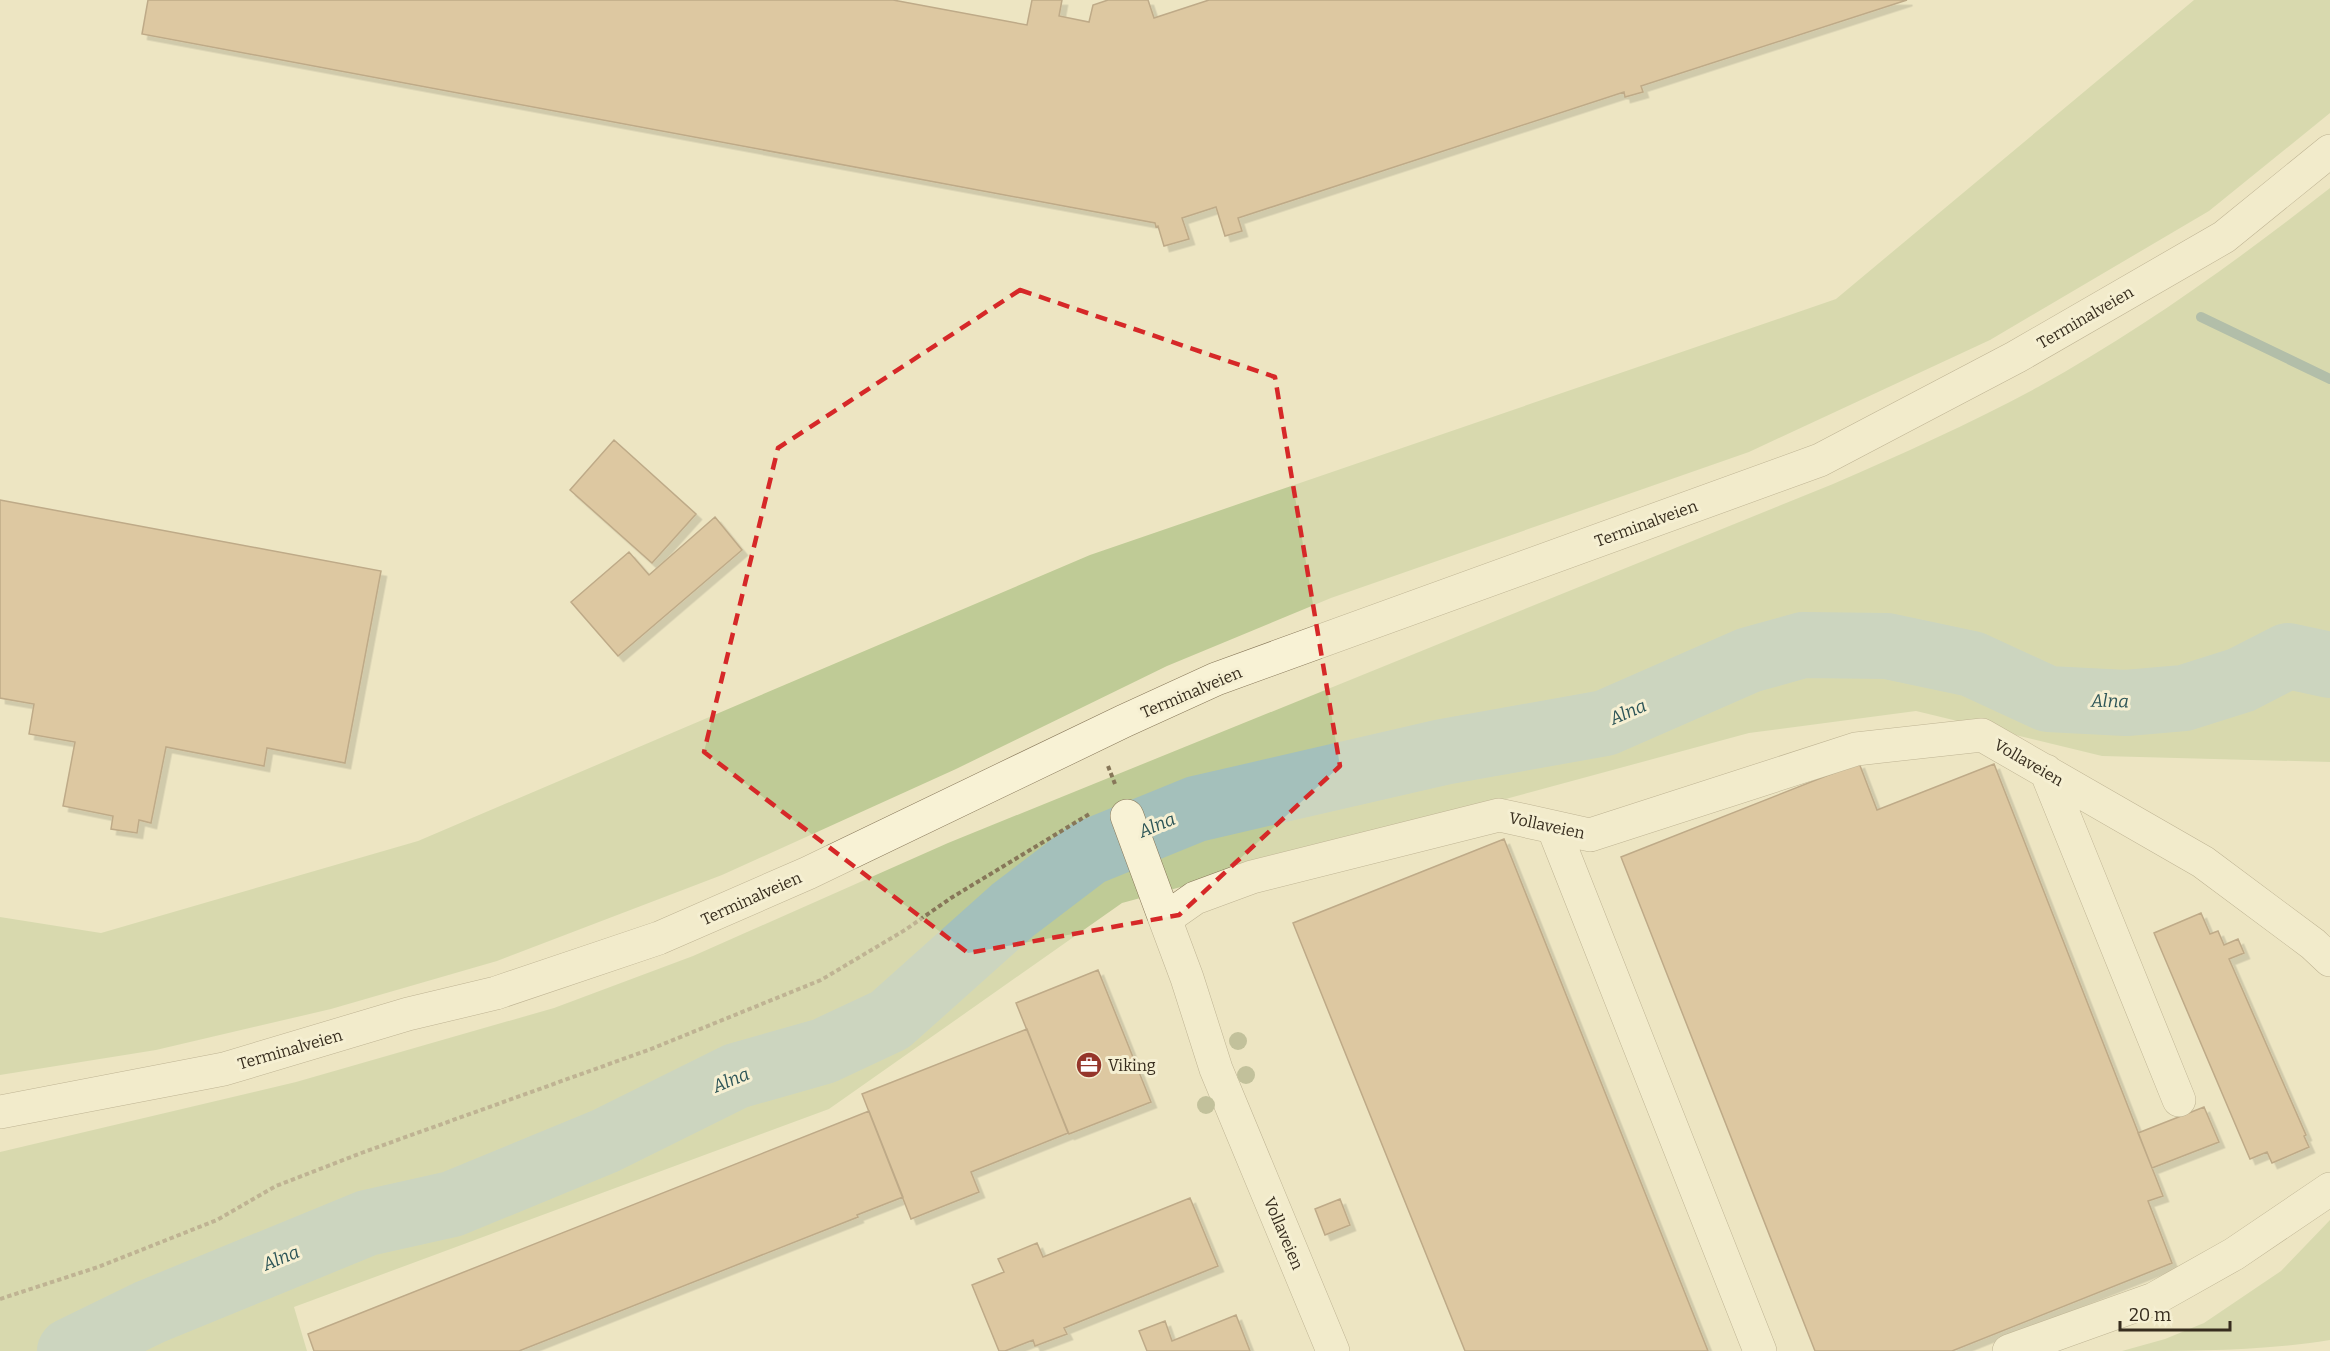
<svg xmlns="http://www.w3.org/2000/svg" width="2330" height="1351" viewBox="0 0 2330 1351" font-family="Bitter,serif">
<style>
.green{fill:#bfcb96}
.water{fill:#a4c0bb;stroke:#6c8e89;stroke-width:1.5}
.lines{fill:none;stroke-linecap:round;stroke-linejoin:round}
.stream{stroke:#6c8e89;stroke-width:10}
.river{stroke:#a4c0bb;stroke-width:66}
.building{fill:#cba478;stroke:#866340;stroke-width:1.5;filter:url(#shadow)}
.minor-casing{stroke:#877759;stroke-width:34}
.path{stroke:#877759;stroke-width:4;stroke-dasharray:4.5 3;stroke-linecap:butt}
.minor{stroke:#f8f2d5;stroke-width:33}
.tree{fill:#8f956b}
.marked{fill:none;stroke:#d62828;stroke-width:4.5;stroke-dasharray:12 8;stroke-linejoin:round}
.labels{text-anchor:middle;stroke-width:6;stroke-linejoin:round;paint-order:stroke}
.street-label{font-size:16px;fill:#372d1e;stroke:#f5efd2}
.poi-label{font-size:16px;fill:#372d1e;stroke:#f5efd2;text-anchor:start}
.water-label{font-size:18px;font-style:italic;fill:#2d5557;stroke:#f5efd2}
</style>
<defs>
<filter id="shadow"><feDropShadow dx="5.5" dy="5.5" stdDeviation="0" flood-color="#0004"/></filter>
</defs>
<rect width="100%" height="100%" fill="#ede5c2"/>
<path class="green" d="M2194,0H2330V113L2209,211L1990,340L1749,452L1331,598L1167,666L956,769L722,875L497,961L331,1009L156,1050L0,1075V917L101,933L418,841L1090,555L1836,299Z
M2330,188V762L2102,756L1916,711L1749,733L1122,903L829,1109L294,1307L307,1351H0V1152L296,1082L554,1008L693,956L948,843L1833,484C1902,454 1971,423 2038,387C2141,330 2237,261 2330,188Z
M2330,1220V1340C2262,1351 2191,1351 2122,1351L2165,1339L2204,1323L2281,1271Z"/>
<path class="water" d="M1096,833L1111,862L1058,893L1018,924L983,956L960,984L935,1008L899,1035L883,1007C924,975 960,937 1000,903C1030,877 1063,854 1096,833Z"/>
<g class="lines">
<path class="stream" d="M2201,317L2330,379"/>
<path class="river" d="M70,1351L150,1312L367,1223L452,1204L605,1141L736,1076L824,1051L890,1020L1013,910L1088,853L1196,809L1443,752L1605,723L1749,660L1803,645L1887,646L1972,664L2048,699L2126,703L2184,698L2241,680L2288,656L2330,665"/>
</g>
<path class="building" d="M148,0H893L1027,25L1032,0H1062L1059,16L1089,22L1093,5L1108,0H1148L1154,18L1209,0H1907L1641,86L1643,92L1625,97L1624,92L1238,218L1242,231L1225,236L1216,207L1182,218L1189,239L1164,246L1158,226L1156,227L1155,223L142,34Z
M614,440L696,514L652,563L570,490Z
M0,500L381,571L345,763L267,748L264,766L166,747L151,823L139,820L137,833L111,829L113,816L63,806L75,742L29,734L34,704L0,698Z
M715,517L742,550L618,656L571,602L629,552L649,575Z
M1859,763L1877,810L1994,764L2163,1196L2148,1201L2172,1263L1952,1351H1815L1621,857Z
M1504,839L1708,1351H1465L1293,923Z
M2201,913L2210,934L2218,931L2224,945L2238,939L2244,953L2229,959L2306,1135L2304,1136L2309,1147L2272,1163L2267,1152L2250,1159L2154,933Z
M1098,970L1151,1102L1069,1134L1016,1003Z
M1027,1029L1068,1133L971,1172L979,1192L911,1219L862,1094Z
M2204,1107L2219,1142L2152,1168L2138,1133Z
M869,1111L903,1197L857,1215L858,1217L519,1351H314L308,1334Z
M1190,1198L1218,1266L1064,1328L1067,1334L1035,1346L1033,1340L1005,1351H999L972,1285L1004,1272L998,1259L1037,1243L1043,1257Z
M1340,1199L1350,1225L1325,1235L1315,1209Z
M1236,1315L1250,1351H1147L1139,1331L1165,1321L1172,1341Z"/>
<g class="lines">
<defs>
<path id="minor" d="M2046,771L2179,1100
M1127,816L1165,919
M1553,827L1760,1351
M0,1112L224,1069L408,1014L496,993L659,938L808,873L1124,721L1216,679L1820,460L2016,357L2224,237L2330,151
M1333,1351L1216,1069L1187,978L1165,919L1195,898L1252,877L1499,815L1590,835L1856,749L1982,735L2203,862L2313,944L2330,960
M2009,1351L2154,1299L2234,1254L2330,1189"/>
</defs>
<use href="#minor" class="minor-casing"/>
<path class="path" d="M1108,766L1115,784
M0,1299L98,1267L217,1220L276,1186L364,1152L651,1049L821,980L905,930L951,898L1091,813"/>
<use href="#minor" class="minor"/>
</g>
<g class="tree">
<circle cx="1238" cy="1041" r="9"/>
<circle cx="1246" cy="1075" r="9"/>
<circle cx="1206" cy="1105" r="9"/>
</g>
<path d="M0 0H2330V1351H0ZM1020,290L1275,377L1340,766L1179,915L968,953L704,752L778,448Z" fill="#ede5c2" fill-opacity=".55" fill-rule="evenodd"/>
<path class="marked" d="M1020,290L1275,377L1340,766L1179,915L968,953L704,752L778,448Z"/>
<defs>
<symbol id="office-disc" viewBox="-11 -11 22 22"><circle r="9.5" fill="#95352a" stroke="#f5efd2"/><path d="M-6-3h4V-5.5h4V-3h4V5H-6ZM-1-4.5V-3h2v-1.5ZM-6 0V1H6V0Z" fill="#fff"/></symbol>
</defs>
<g fill-rule="evenodd">
<use href="#office-disc" x="1074" y="1050" width="30" height="30"/>
</g>
<g class="labels">
<g class="street-label">
<text transform="translate(2085 317) rotate(-30)" y="6">Terminalveien</text>
<text transform="translate(1646 523) rotate(-20)" y="6">Terminalveien</text>
<text transform="translate(1191 692) rotate(-23)" y="6">Terminalveien</text>
<text transform="translate(2029 762) rotate(30)" y="6">Vollaveien</text>
<text transform="translate(1547 825) rotate(12)" y="6">Vollaveien</text>
<text transform="translate(751 898) rotate(-24)" y="6">Terminalveien</text>
<text transform="translate(290 1049) rotate(-16)" y="6">Terminalveien</text>
<text transform="translate(1284 1233) rotate(67)" y="6">Vollaveien</text>
</g>
<g class="poi-label">
<text x="1108" y="1071">Viking</text>
</g>
<g class="water-label">
<text transform="translate(2110 701) rotate(1)" y="6">Alna</text>
<text transform="translate(1628 712) rotate(-23)" y="6">Alna</text>
<text transform="translate(1157 825) rotate(-22)" y="6">Alna</text>
<text transform="translate(731 1080) rotate(-22)" y="6">Alna</text>
<text transform="translate(281 1258) rotate(-22)" y="6">Alna</text>
</g>
</g>
<path d="M2120 1321v9h110v-9" fill="none" stroke="#372d1e" stroke-width="3"/>
<text x="2129" y="1321" font-size="18" fill="#372d1e" stroke="#f5efd2" stroke-width="4.5" paint-order="stroke">20 m</text>
</svg>
